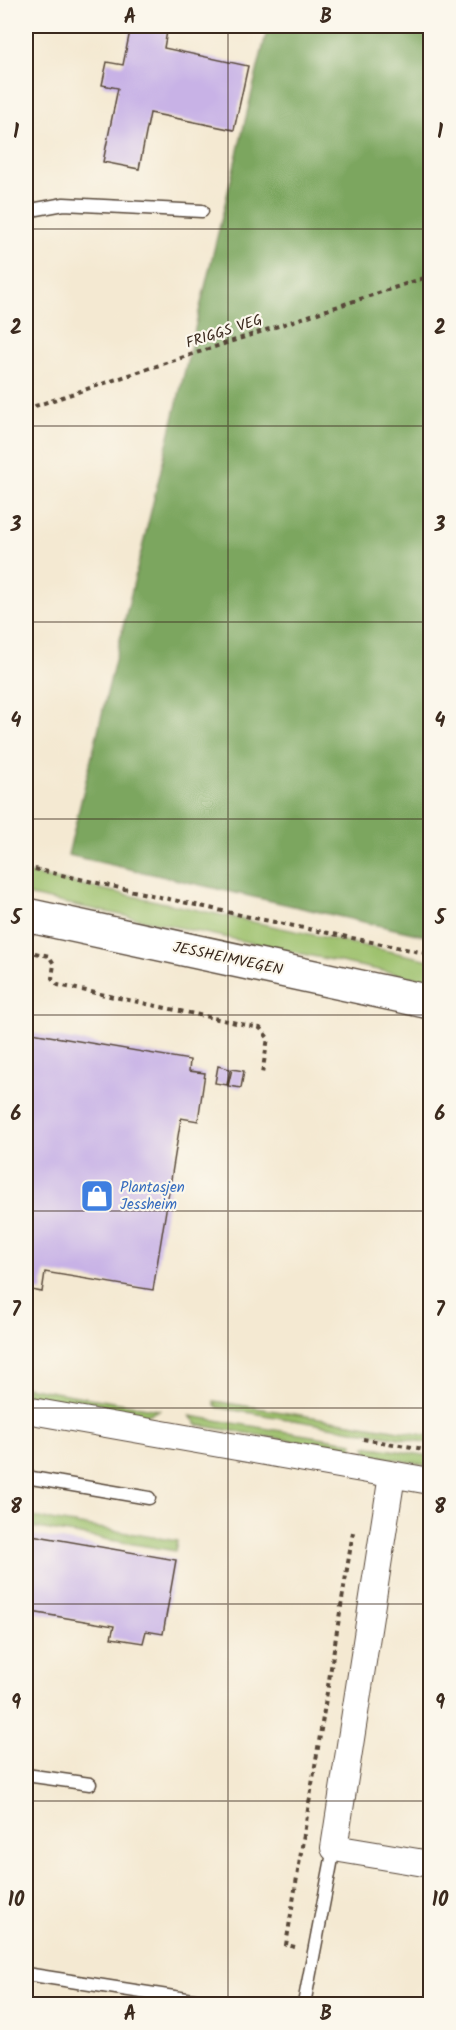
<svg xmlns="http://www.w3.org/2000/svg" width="456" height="2030" viewBox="0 0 456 2030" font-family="Kalam,sans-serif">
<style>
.green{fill:#9bc06a;stroke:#6b7544;stroke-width:1.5}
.forest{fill:#7ca65e;stroke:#5c683e;stroke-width:1.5}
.building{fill:#c8b2e6}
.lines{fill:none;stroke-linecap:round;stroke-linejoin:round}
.lane-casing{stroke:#574739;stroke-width:15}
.street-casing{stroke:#574739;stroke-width:28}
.secondary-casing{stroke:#574739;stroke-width:36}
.path{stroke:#574739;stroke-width:4;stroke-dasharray:4.5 4.5;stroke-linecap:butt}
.lane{stroke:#fff;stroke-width:12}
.street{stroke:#fff;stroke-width:26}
.secondary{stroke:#fff;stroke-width:33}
.grid{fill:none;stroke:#3b2a1e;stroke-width:1.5;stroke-opacity:0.55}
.labels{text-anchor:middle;stroke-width:4.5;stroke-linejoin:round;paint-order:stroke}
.street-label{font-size:15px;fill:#3b2a1e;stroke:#fbf7ec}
.shop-label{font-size:15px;fill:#366cbe;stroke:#fbf7ec;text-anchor:start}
.neatline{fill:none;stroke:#3b2a1e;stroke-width:2}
.grid-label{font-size:20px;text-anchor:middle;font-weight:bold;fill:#3b2a1e}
</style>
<rect width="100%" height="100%" fill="#fbf7ec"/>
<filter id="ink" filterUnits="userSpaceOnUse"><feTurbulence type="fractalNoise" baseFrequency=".0167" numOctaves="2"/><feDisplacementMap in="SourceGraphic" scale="12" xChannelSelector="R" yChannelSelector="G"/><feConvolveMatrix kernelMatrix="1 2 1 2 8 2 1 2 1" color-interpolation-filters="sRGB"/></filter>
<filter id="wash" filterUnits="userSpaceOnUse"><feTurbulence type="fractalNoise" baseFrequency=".008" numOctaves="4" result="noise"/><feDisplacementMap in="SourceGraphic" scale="24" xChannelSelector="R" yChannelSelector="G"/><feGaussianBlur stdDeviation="1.35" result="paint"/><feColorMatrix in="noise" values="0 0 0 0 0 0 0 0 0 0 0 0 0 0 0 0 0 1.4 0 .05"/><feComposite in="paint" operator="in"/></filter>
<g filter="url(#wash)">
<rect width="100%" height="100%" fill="#f4e9d2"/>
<path class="green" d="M26,873L430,960V981L26,895Z
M26,1387L159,1410L145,1416L26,1395Z
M214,1401L430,1436V1443L216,1407Z
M190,1416L349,1442L353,1443L352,1451L198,1425Z
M366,1446L430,1456V1466L366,1454Z
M26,1516L177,1541L175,1551L26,1526Z"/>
<path class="forest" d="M268,26H430V937L68,855Z"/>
<g id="blocks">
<path class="building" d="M131,26H168L164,48L248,66L234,130L150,113L139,169L103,162L118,88L102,85L107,62L123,65Z
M26,1032L190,1060L189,1071L205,1073L198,1121L181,1118L153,1290L45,1272L42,1292L26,1289Z
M218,1066L230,1069L227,1085L215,1083Z
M232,1069L244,1071L241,1088L228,1086Z
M26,1534L176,1560L163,1634L146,1631L143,1643L111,1638L114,1626L26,1611Z"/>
</g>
</g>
<g filter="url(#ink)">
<use href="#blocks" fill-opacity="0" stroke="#574739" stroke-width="1.5"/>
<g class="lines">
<defs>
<path id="lane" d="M26,211L64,204L202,211
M26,1477L149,1498
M26,1775L90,1784
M26,1974L219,2004
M304,2004L334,1848"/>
<path id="street" d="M26,1410L430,1481
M392,1475L334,1848L430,1864"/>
<path id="secondary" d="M26,915L430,1002"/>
</defs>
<use href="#lane" class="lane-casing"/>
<use href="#street" class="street-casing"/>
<use href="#secondary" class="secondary-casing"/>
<path class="path" d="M26,409L430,276
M26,867L245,916L430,954
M26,951L49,956L54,964L52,978L58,985L260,1028L268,1038L262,1074
M363,1439L430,1450
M295,1947L286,1945L353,1532"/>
<use href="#lane" class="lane"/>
<use href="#street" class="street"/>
<use href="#secondary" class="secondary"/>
</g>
</g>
<path class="grid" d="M228,26V2004M26,229H430M26,426H430M26,622H430M26,819H430M26,1015H430M26,1211H430M26,1408H430M26,1604H430M26,1801H430"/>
<defs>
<symbol id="shop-square" viewBox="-11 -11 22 22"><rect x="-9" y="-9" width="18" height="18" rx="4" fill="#3f7fe0" stroke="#fbf7ec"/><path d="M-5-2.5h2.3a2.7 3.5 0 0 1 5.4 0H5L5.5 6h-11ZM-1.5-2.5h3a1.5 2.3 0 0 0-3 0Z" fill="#fff"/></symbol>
</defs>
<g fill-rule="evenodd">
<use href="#shop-square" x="78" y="1177" width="38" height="38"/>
</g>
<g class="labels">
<g class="street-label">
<text transform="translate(224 331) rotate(-18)" y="5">FRIGGS VEG</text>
<text transform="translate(228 958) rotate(12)" y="5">JESSHEIMVEGEN</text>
</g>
<g class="shop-label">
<text x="120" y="1192">Plantasjen<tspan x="120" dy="17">Jessheim</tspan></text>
</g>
</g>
<rect width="456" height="2030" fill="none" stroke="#fbf7ec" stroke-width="66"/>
<rect x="33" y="33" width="390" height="1964" class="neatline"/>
<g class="grid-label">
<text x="130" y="23">A</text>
<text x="326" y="23">B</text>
<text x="16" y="138">1</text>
<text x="440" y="138">1</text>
<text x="16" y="334">2</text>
<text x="440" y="334">2</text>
<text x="16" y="531">3</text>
<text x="440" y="531">3</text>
<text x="16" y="727">4</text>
<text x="440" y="727">4</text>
<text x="16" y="924">5</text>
<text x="440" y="924">5</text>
<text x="16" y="1120">6</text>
<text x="440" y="1120">6</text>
<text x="16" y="1316">7</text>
<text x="440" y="1316">7</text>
<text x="16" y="1513">8</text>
<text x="440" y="1513">8</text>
<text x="16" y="1709">9</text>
<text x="440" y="1709">9</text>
<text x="16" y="1906">10</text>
<text x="440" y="1906">10</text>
<text x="130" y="2020">A</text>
<text x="326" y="2020">B</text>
</g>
</svg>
